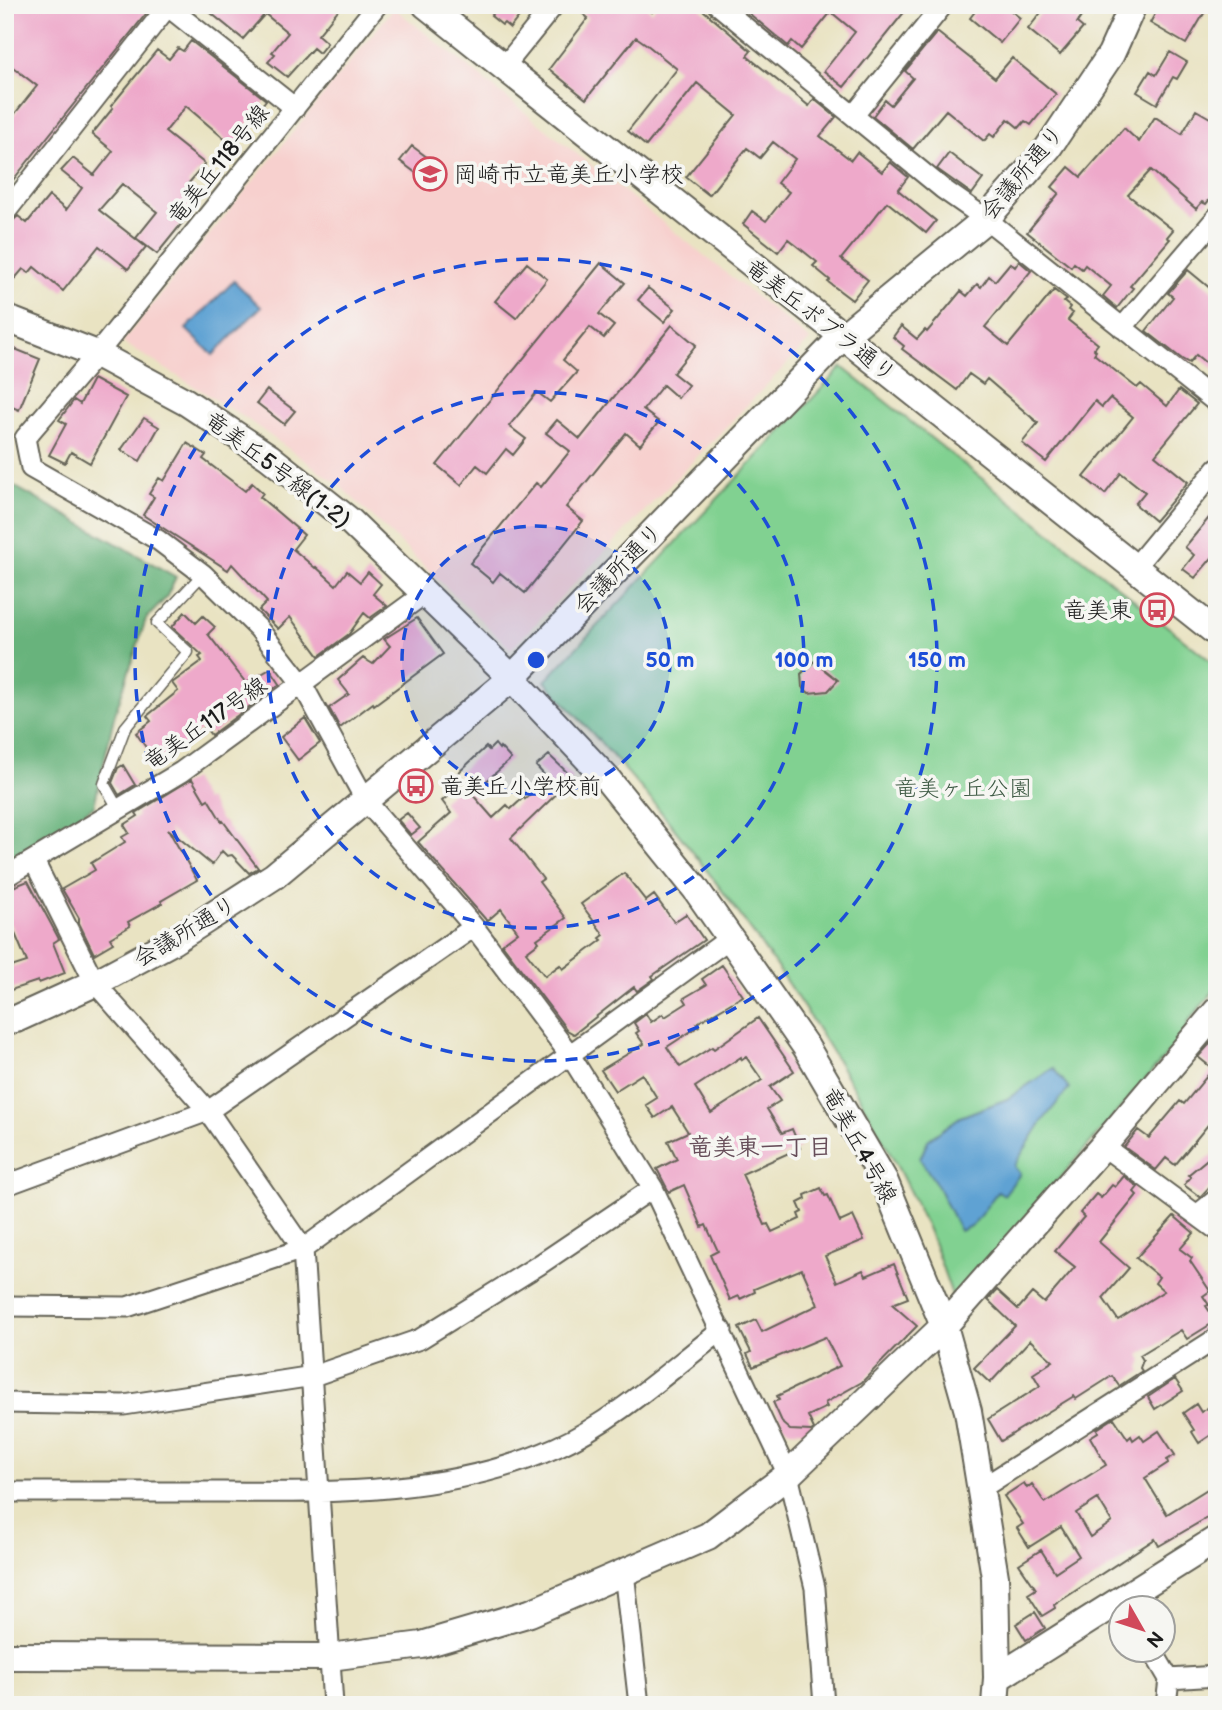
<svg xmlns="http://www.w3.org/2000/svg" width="1222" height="1710" viewBox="0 0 1222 1710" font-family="'Balsamiq Sans','Klee One',sans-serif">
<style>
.built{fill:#f7d0ce}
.green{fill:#81d191;stroke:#4e7656;stroke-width:2}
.forest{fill:#68b37b;stroke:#42684c;stroke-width:2}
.water{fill:#5fa2d3;stroke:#3e5f78;stroke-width:2}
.building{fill:#eea9ca;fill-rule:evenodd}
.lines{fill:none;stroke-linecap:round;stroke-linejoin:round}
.lane-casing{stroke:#646256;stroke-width:13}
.street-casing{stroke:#646256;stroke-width:23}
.secondary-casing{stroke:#646256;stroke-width:30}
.lane{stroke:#fff;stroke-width:10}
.street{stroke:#fff;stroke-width:19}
.secondary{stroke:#fff;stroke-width:26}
.ring{fill:none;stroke:#1d4ed8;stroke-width:3.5;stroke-dasharray:12 9}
.labels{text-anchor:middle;stroke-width:7;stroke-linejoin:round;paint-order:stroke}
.street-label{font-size:23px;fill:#1c1c1c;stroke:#f6f6f2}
.poi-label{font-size:23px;fill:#1c1c1c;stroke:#f6f6f2;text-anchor:start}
.park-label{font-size:23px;fill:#3f5b45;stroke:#f6f6f2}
.neighbourhood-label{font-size:24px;font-weight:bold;fill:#664d59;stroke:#f6f6f2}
.centre{fill:#1d4ed8;stroke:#f6f6f2;stroke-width:3.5}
.ring-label{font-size:21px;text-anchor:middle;font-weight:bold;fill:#1d4ed8;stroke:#f6f6f2;stroke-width:7;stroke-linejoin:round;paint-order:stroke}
</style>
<rect width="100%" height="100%" fill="#f6f6f2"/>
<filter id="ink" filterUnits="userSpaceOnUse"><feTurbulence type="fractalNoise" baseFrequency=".0143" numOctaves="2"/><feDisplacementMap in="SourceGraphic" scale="14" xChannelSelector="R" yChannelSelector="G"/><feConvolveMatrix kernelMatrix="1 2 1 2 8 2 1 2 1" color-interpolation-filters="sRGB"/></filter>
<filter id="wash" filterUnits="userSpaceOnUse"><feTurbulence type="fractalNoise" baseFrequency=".00686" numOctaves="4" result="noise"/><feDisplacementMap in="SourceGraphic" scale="28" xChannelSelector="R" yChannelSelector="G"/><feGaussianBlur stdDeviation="1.57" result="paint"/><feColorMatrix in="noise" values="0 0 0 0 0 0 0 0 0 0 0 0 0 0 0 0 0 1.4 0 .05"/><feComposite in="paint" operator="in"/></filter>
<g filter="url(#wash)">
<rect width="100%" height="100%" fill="#e9e3c2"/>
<path class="built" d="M394,8L810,340L511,649L339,485L244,417L122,342Z"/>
<path class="green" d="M842,367L1217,666V987L1187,1023L1189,1029L954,1300C944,1274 936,1246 924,1221C857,1078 760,934 661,812C624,766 583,724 545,681Z"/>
<path class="forest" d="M5,481L176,577L166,598L146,619L114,717L94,806L5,863Z"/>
<path class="water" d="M234,281L261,307L213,355L186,329Z
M1053,1068L1069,1088L1041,1123L1014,1166L1020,1174L1004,1195L998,1191L973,1225L960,1231L937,1185L920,1159L928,1140L960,1117L1007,1099Z"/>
<g id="blocks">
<path class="building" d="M14,5H153L5,190V126L37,86L5,61V16Z
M201,5H342L318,35L327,43L319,53L313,48L287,77L268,62L275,54L272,52L288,33L265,14L243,39Z
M500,5H528L510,28L504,23L502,25L491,16Z
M572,5H644L652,12L657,5H697L751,51L747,56L809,106L814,99L836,117L820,136L851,160L857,152L882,172L890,162L908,177L898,190L936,221L926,233L887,202L841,259L868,280L852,300L828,282L830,280L813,266L817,262L788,239L778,252L743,224L752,211L766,221L789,192L777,183L795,159L773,142L760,158L747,148L709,195L686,177L736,115L697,83L646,146L628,131L677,69L646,44L636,37L586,99L549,69L588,18Z
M739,5H910L844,87L824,71L855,32L831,12L801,49L792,41L788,46Z
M980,5H1004L1020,18L1000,43L970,18Z
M1047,5H1089L1077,23L1083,28L1060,55L1028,29Z
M1160,5H1209L1186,44L1150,23Z
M937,32L995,78L1012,58L1056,94L1031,125L1025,121L1019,128L1008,119L994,137L990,134L984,141L946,110L913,149L873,116L885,100L891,105L913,78L905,71Z
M191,41L266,100L243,129L246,132L234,147L186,106L165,132L205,164L188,184L200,194L184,215L187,217L157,254L136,238L157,212L122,184L99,210L146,247L128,269L99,246L63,291L34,267L29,273L23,269L5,290V228L18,216L27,223L49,196L66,210L82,188L61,171L73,158L94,175L113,151L92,134L113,108L111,106L157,50L169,59L178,48L183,51Z
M1170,52L1187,62L1177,79L1173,77L1157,104L1137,92L1150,71L1156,75Z
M1196,110L1217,122V191L1206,204L1202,202L1196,209L1151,170L1128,195L1173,230L1167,237L1170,239L1130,286L1133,288L1117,308L1103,296L1111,286L1085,265L1082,269L1074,263L1071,267L1027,232L1059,193L1052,187L1069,167L1081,177L1124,128L1139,142L1155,117L1182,134Z
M412,146L428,158L416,173L400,161Z
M949,153L983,179L972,194L937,169Z
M1019,261L1031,271L985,327L1008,346L1054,290L1067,300L1064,302L1070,307L1068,310L1073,313L1068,320L1098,344L1094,349L1096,351L1094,354L1137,388L1141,384L1167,406L1179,390L1197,404L1155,455L1188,482L1155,521L1135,504L1145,492L1121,473L1105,494L1084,477L1133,417L1110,398L1102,407L1095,401L1046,462L1022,443L1038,423L987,379L983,384L969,374L957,390L902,349L904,346L893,337L901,326L917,339L925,330L927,332L961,291L967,296L977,284L981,287L989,276L995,281L1010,263L1015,267Z
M527,263L547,279L516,318L495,301Z
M601,263L625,283L599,314L614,326L604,338L590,327L563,360L577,372L550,402L537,392L509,426L526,439L513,455L506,449L487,473L477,465L461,485L437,465Z
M1188,270L1217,294V372L1196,355L1189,363L1182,359L1146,331L1173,297L1168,293Z
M648,288L675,309L664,322L638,300Z
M672,325L696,345L673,373L688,385L678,398L663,385L643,410L659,422L640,445L626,433L566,507L583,521L525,593L500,573L493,582L470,563L536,483L541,487L570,451L546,433L557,420L580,439Z
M5,345L40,359L19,410L5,404L10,390L5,388Z
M93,379L126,397L90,463L71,452L65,463L49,455L66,424L59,420L74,400L80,404Z
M267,390L295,411L284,424L257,403Z
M144,418L159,427L140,461L121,450Z
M187,443L206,455L203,459L245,491L252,483L263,493L260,497L304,535L293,549L315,568L316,567L336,585L347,571L360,582L368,572L381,584L373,594L387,606L370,618L364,613L349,634L319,656L290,617L278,629L259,610L267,602L232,564L228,570L143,515L154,497L149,494L159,478L164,481Z
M1217,508V552L1195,578L1183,569L1194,555L1185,547Z
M185,612L196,623L203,616L215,627L208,634L246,683L270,669L280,684L211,735L205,727L181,747L179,745L156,762L136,733L151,721L147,716L178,691L172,683L202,661L199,657L202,655L172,627Z
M417,618L443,654L374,705L373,703L340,728L329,708L349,694L338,680L363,658L373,664L390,646L384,639Z
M814,661L838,680L828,691L809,693L802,687L801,674Z
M305,718L320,743L298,760L281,737Z
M495,744L499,749L500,747L511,759L472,794L493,818L507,805L511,809L524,797L525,799L547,778L536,766L549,755L573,778L511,838L543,879L539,882L566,918L537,939L539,942L526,952L545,976L560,965L563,969L602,940L600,938L604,935L581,904L624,873L646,901L654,895L674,922L686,914L704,940L652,976L654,979L637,991L634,987L574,1034L567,1030L502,944L518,932L501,909L487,921L418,842L451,813L442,801L465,781L458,773L486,747L489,750Z
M123,765L135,785L119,795L112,783L118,768Z
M192,779L205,801L208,799L222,822L223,821L258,868L249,873L232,855L227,856L222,851L212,865L168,829L197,880L161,901L162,903L128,922L130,926L110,938L113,943L94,954L79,923V918L62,889L95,870L91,863L125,842L122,837L129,833L124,825L138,816L136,813Z
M407,813L420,828L411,835L398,820Z
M28,881L59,939L53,943L65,973L39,983L38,981L8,991L5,969L27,962L11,924L5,926V890Z
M722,965L743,996L697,1023L699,1026L667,1047L680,1067L712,1047L714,1049L758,1018L794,1071L770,1087L780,1101L767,1109L782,1133L792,1129L800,1148L742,1174L765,1225L768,1224L772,1232L800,1219L798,1214L802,1212L798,1203L806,1199L805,1195L821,1188L825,1196L828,1195L840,1222L853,1216L864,1240L825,1256L837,1282L863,1270L866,1276L894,1264L908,1298L892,1304L917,1326L862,1382L825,1403L827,1407L808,1416L814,1429L811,1431L790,1430L783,1424L773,1402L779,1400L777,1396L840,1366L825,1337L753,1367L747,1354L751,1352L739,1328L756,1320L762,1332L818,1305L802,1269L754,1289L755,1292L740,1299L739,1296L730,1300L710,1255L718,1251L706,1225L702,1227L684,1185L669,1192L657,1169L677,1159L668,1141L688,1132L672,1107L655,1118L646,1105L657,1098L642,1074L615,1091L601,1070L644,1044L636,1033L639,1031L634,1023L646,1014L651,1022L663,1014L665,1017L687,1003L684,998L706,985L702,979ZM741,1057L742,1060L746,1057L762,1080L711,1113L695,1087Z
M1217,1036V1114L1175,1165L1166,1158L1156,1170L1124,1147L1138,1130L1149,1138L1180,1101L1184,1104L1213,1069L1198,1057Z
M1217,1151V1179L1200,1197L1184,1185L1191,1177L1188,1175Z
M1124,1176L1138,1187L1134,1192L1137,1195L1099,1242L1129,1268L1103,1298L1118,1320L1164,1291L1155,1283L1159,1277L1136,1258L1174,1216L1194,1233L1180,1249L1192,1258L1190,1261L1210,1291L1203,1296L1209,1305L1206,1306L1216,1321L1187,1339L1181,1330L1140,1355L1143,1360L1140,1368L1142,1371L1119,1386L1112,1376L1076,1399L1074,1396L1001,1441L988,1419L1040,1386L1033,1374L1053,1361L1030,1340L990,1383L974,1368L1015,1326L988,1300L997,1290L1018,1309L1032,1293L1044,1303L1075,1267L1055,1251L1084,1217L1080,1213L1096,1194L1101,1198L1112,1185L1115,1187Z
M1175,1379L1183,1391L1155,1409L1148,1397Z
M1217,1402V1431L1199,1443L1192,1432L1194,1430L1183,1413L1196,1404L1201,1412Z
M1114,1418L1128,1439L1131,1436L1133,1440L1140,1435L1144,1441L1159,1431L1175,1455L1167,1460L1168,1463L1145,1478L1167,1514L1217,1483V1512L1159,1546L1155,1539L1054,1605L1055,1608L1042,1616L1028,1594L1036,1589L1019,1564L1041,1550L1055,1572L1079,1556L1061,1527L1029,1547L1017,1528L1023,1524L1004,1496L1024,1483L1027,1488L1032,1484L1045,1503L1106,1465L1090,1437L1098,1432L1097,1429ZM1098,1499L1112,1522L1090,1537L1076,1513Z
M1035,1612L1045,1628L1026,1640L1016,1624Z"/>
</g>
</g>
<g filter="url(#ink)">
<use href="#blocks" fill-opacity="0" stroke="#646256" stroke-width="2"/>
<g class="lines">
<defs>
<path id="lane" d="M119,810L104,784L125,728L188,652L157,623L203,574"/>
<path id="street" d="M166,5L295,108
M377,5L97,354L25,438L31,468L158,540L203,574L258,628L302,684L366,801L474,927L570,1055L653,1188L788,1475L815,1588L824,1705
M718,5L943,189L986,219L1217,403
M504,67L554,5
M854,115L943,5
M5,213L168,6
M1122,328L1217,217
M1135,567L1217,468
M34,861L95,983L208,1111L303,1249L333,1705
M5,877L181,772L424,594
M1103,1146L1217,1230
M5,1183H12L208,1111L474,927
M1198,1214L1217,1199
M5,1306L127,1307L303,1249L730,938
M5,1403L124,1405L313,1376L420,1339L539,1265L653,1188
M982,1488L1217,1338
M5,1492C78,1492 151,1492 223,1492C336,1493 453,1494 557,1447C615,1421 671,1369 722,1330
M624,1572L639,1705
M1152,1650L1169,1679
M1166,1705L1169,1679L1217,1676"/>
<path id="secondary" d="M426,5L1217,633
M5,318L97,354L186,402L269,457L351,522L512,678L608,780L695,888L806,1047L884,1180L944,1326L968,1411L995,1577L997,1678L995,1705
M5,1021L16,1019L95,983L173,941L274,876L512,678L842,337L986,219L1048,148L1111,54L1133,5
M5,1656L330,1657L422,1645L530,1613L708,1536L788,1475L944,1326L1103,1146L1217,1011
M997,1678L1217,1539"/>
</defs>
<use href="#lane" class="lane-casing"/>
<use href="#street" class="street-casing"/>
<use href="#secondary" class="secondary-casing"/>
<use href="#lane" class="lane"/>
<use href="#street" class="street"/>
<use href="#secondary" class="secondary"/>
</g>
</g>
<circle cx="536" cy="660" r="134" fill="#1d4ed8" fill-opacity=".12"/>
<g class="ring">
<circle cx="536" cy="660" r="134"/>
<circle cx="536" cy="660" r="268"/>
<circle cx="536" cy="660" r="401"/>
</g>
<defs>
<symbol id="school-ring" viewBox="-11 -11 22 22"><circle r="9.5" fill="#f6f6f2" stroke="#d1495b" stroke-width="1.5"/><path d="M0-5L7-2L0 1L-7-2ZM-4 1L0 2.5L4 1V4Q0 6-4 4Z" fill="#d1495b"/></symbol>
<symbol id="bus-ring" viewBox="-11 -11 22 22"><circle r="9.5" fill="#f6f6f2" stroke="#d1495b" stroke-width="1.5"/><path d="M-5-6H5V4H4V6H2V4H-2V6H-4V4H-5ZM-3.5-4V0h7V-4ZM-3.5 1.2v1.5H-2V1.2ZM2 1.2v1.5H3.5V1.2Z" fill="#d1495b"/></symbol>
</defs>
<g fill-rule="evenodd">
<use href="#school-ring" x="411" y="155" width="38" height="38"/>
<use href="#bus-ring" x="1138" y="591" width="38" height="38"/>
<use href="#bus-ring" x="397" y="767" width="38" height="38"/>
</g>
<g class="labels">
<g class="street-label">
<text transform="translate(218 164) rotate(-51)" y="8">竜美丘118号線</text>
<text transform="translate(1022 172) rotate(-50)" y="8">会議所通り</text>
<text transform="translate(821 320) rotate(38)" y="8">竜美丘ポプラ通り</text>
<text transform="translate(278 469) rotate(37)" y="8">竜美丘5号線(1-2)</text>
<text transform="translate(618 568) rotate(-46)" y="8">会議所通り</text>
<text transform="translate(205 723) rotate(-35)" y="8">竜美丘117号線</text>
<text transform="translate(185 931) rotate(-31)" y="8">会議所通り</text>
<text transform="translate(860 1145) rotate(61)" y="8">竜美丘4号線</text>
</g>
<g class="poi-label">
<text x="454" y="182">岡崎市立竜美丘小学校</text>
<text x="1132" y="618" text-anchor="end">竜美東</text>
<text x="440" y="794">竜美丘小学校前</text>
</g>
<g class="park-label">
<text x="963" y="796">竜美ヶ丘公園</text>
</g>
<g class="neighbourhood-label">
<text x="760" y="1155">竜美東一丁目</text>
</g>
</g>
<circle cx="536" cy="660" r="10" class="centre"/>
<g class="ring-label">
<text x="670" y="667">50 m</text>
<text x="804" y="667">100 m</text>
<text x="937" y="667">150 m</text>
</g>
<rect width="1222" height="1710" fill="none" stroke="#f6f6f2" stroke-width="28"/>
<g transform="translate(1142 1629) rotate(129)"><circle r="33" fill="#f6f6f2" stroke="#9f9f9c" stroke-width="2"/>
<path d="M0-5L12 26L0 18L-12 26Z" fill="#d1495b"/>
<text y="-10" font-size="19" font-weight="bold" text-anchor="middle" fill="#1c1c1c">N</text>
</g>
</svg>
